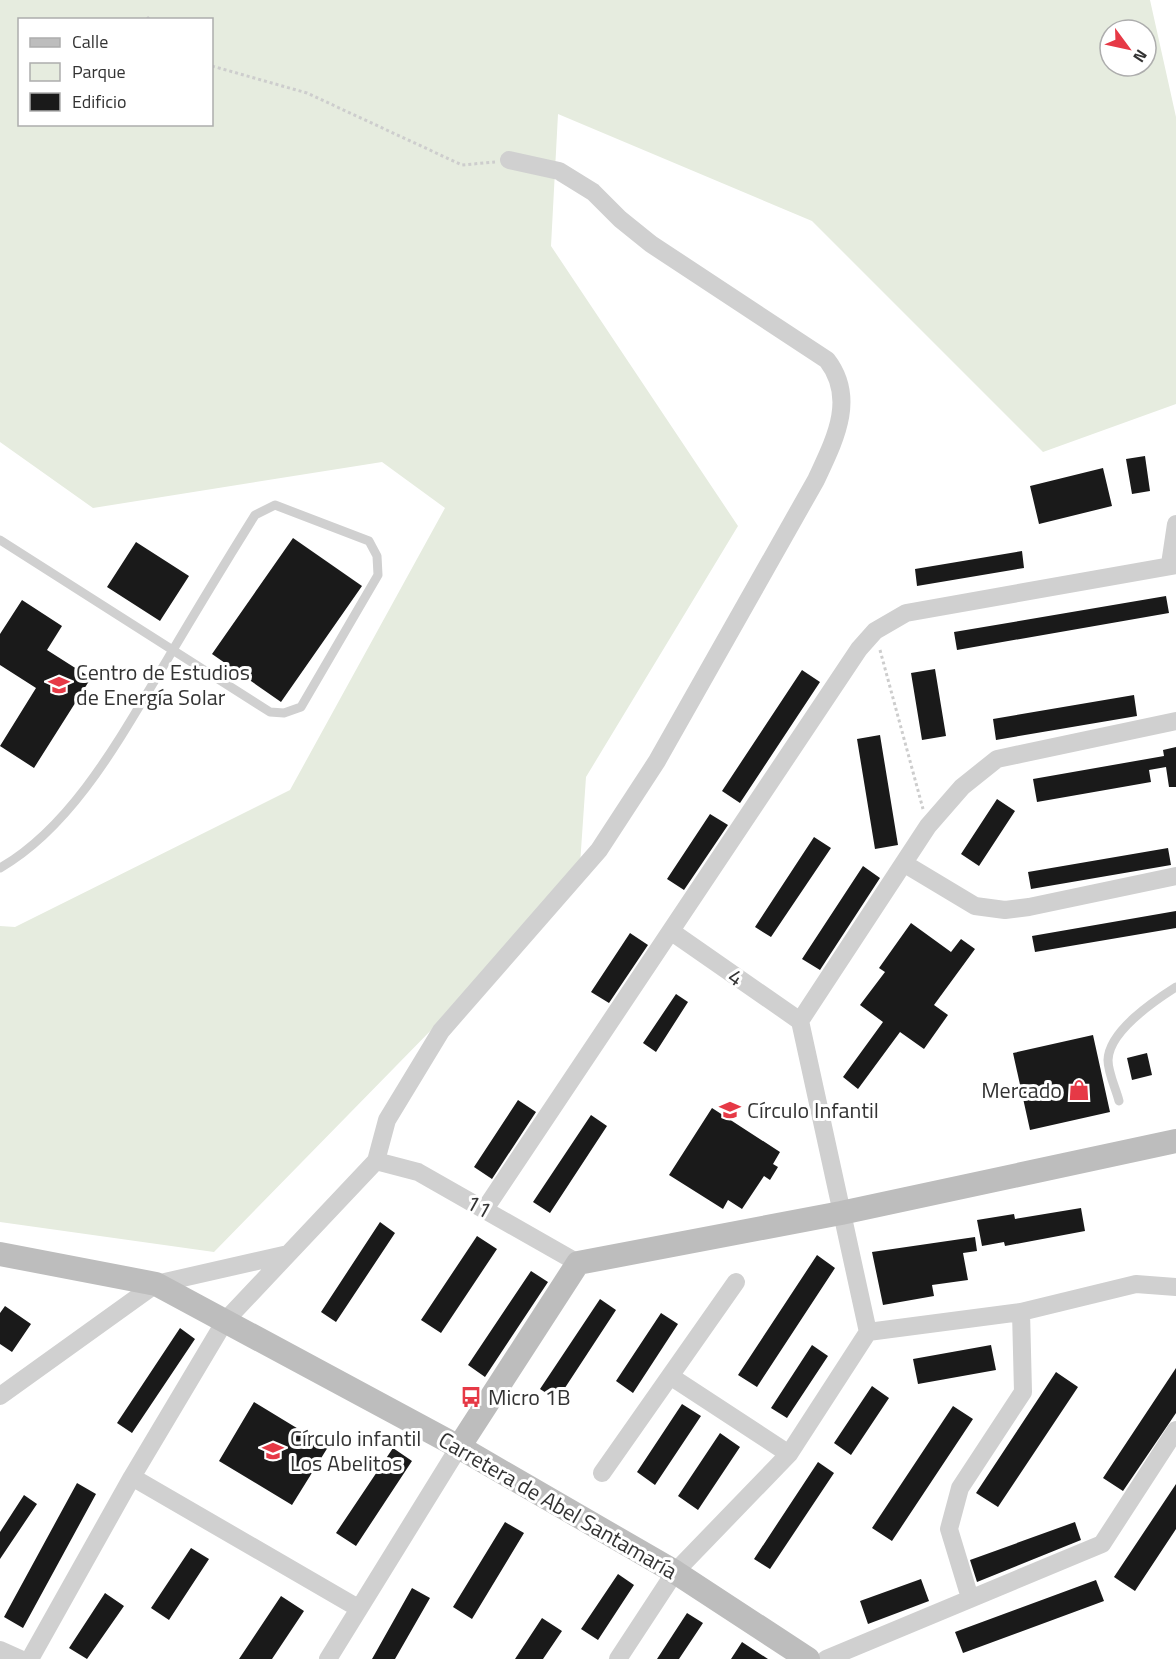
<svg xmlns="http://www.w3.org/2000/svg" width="1176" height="1659" viewBox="0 0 1176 1659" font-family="'Titillium Web',sans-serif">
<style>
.green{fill:#e6ecdf;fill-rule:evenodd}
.building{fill:#1a1a1a}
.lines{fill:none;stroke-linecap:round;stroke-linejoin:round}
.path{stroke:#cdcdcd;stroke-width:3;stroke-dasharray:3 3;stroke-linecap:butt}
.lane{stroke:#d0d0d0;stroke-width:9}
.street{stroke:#d0d0d0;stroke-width:18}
.secondary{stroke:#bdbdbd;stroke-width:24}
.labels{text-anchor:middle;stroke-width:6;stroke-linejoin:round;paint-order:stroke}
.poi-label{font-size:22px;fill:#333;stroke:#fff;text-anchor:start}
.street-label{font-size:22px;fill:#333;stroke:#fff}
</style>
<rect width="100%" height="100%" fill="#fff"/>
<path class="green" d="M0,0H1150L1176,117V404L1043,452L812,221L558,114L551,246L738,526L586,777L579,879L214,1252L0,1222V926L15,927L290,790L445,508L382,462L93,508L0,442ZM20,20H212V124H20ZM1110,30H1146V66H1110Z"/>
<path class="building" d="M1145,456L1150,491L1132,494L1126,459Z
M1103,468L1112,506L1039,524L1030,486Z
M293,538L362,586L281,702L212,654Z
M136,542L189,576L160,621L107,587Z
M1022,551L1024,568L917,586L915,569Z
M1166,596L1169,613L957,650L954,632Z
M22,600L62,626L47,650L91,678L34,768L0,746L36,688L0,665V634Z
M935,669L946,736L922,740L911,673Z
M802,670L820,682L740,803L722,791Z
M1134,695L1137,716L996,740L993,719Z
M880,735L898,845L875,849L857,739Z
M1176,747V787H1169L1166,767L1149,770L1151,782L1037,802L1033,779L1164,756L1163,750Z
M997,799L1015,811L979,866L961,854Z
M710,814L728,825L684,890L667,879Z
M814,837L831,848L771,937L755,927Z
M1168,848L1171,865L1031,889L1028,872Z
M863,866L880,878L820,970L802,959Z
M1176,911V928L1035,952L1032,936Z
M911,923L951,952L961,939L975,949L934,1005L948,1015L924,1049L900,1032L858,1089L843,1077L883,1022L860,1005L885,972L879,968Z
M630,933L648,945L609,1003L591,992Z
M676,994L688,1002L656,1052L643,1043Z
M1093,1035L1110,1112L1030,1130L1013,1053Z
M1147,1053L1152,1075L1132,1080L1127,1058Z
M518,1100L536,1112L492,1179L474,1167Z
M712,1108L780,1152L773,1164L778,1167L770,1180L764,1176L742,1209L728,1200L723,1209L669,1175Z
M591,1115L607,1126L550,1213L533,1202Z
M1081,1208L1085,1231L1005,1246L1004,1242L982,1246L977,1220L1014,1214L1015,1219Z
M380,1222L395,1233L336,1322L321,1312Z
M477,1236L497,1249L441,1333L421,1320Z
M975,1237L977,1251L963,1253L968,1280L932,1285L934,1296L883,1305L872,1252Z
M817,1255L835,1268L757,1387L738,1375Z
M531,1271L548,1282L485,1377L468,1365Z
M600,1299L616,1310L557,1400L540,1389Z
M5,1306L31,1324L12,1352L0,1344V1313Z
M661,1313L678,1324L633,1393L616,1381Z
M180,1328L195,1339L132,1433L117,1423Z
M812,1345L828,1356L787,1418L771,1408Z
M991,1345L996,1370L918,1384L913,1359Z
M1176,1368V1413L1123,1491L1103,1478Z
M1056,1372L1078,1387L998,1507L976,1493Z
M872,1386L889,1398L851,1455L834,1443Z
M254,1402L328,1447L292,1505L219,1461Z
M682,1404L701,1416L655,1485L637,1472Z
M953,1406L973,1419L892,1541L872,1528Z
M720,1433L740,1447L698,1510L678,1496Z
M393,1448L412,1461L356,1546L336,1533Z
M818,1462L834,1473L770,1569L754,1559Z
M77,1483L96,1494L23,1628L4,1617Z
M1176,1484V1529L1135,1591L1114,1577Z
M24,1495L37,1504L0,1559V1532Z
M505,1522L524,1533L472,1619L453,1607Z
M1075,1522L1081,1540L977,1582L970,1560Z
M191,1548L209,1559L169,1620L151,1608Z
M618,1574L634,1585L598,1640L581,1629Z
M921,1579L929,1601L868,1624L860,1601Z
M1096,1580L1104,1601L963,1653L955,1632Z
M412,1588L430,1598L395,1659H372Z
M105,1593L124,1606L87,1659L69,1648Z
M281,1596L304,1611L272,1659H239Z
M687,1613L703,1623L679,1659H657Z
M542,1618L562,1631L543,1659H515Z
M742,1642L768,1659H731Z"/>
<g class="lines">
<path class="path" d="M147,17L150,20
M212,66L307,93L462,165L495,162
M880,650L923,809"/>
<path class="lane" d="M0,540L270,712L284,713L301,707L378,575L377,556L369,541L275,505L255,515C225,563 196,611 167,660C124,731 75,825 0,868
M1119,1101C1116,1089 1108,1073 1108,1060C1109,1031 1154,1001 1176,987"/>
<path class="street" d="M1170,564L1176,524
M905,864L975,906L1005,910L1029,907L1176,876
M672,932L800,1021
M376,1161L418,1172L578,1263
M485,1209L859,649L875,631L906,613L1176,565
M868,1332L1021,1312L1136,1284L1176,1287
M670,1376L789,1454
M0,1396L156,1284L288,1254
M602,1473L736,1282
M132,1477L358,1608
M970,1598L949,1529L960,1488L1023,1392L1021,1312
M0,1650L20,1659
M30,1659L132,1477L225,1321L376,1161L387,1120L441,1031L599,850L657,761L816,480C834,441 857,399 827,360L651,244L620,219L593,192L559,171L509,160
M328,1659L459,1447
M618,1659L675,1572L789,1454L868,1332L800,1021L928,826L962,787L997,759L1176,721
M826,1659L1102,1544L1176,1430"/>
<path class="secondary" d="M0,1254L156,1284L459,1447L675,1572L808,1659
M459,1447L578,1263L841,1213L1176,1141"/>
</g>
<defs>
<symbol id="university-bare" viewBox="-9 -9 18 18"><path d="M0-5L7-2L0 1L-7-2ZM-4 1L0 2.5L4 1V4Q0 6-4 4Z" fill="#e63946" stroke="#fff" stroke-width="2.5" paint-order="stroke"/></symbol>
<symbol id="shop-bare" viewBox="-9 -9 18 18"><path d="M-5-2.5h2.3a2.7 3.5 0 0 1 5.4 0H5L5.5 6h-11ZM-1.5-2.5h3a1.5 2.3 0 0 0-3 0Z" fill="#e63946" stroke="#fff" stroke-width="2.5" paint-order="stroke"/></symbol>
<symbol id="school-bare" viewBox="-9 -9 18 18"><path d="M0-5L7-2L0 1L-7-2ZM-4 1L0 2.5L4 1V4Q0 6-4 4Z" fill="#e63946" stroke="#fff" stroke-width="2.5" paint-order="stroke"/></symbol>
<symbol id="bus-bare" viewBox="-9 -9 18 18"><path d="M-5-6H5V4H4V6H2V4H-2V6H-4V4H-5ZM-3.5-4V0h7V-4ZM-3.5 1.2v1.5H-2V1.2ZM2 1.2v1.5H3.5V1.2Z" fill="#e63946" stroke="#fff" stroke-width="2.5" paint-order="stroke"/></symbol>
</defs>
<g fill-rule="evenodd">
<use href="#university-bare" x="44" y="670" width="30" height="30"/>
<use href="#shop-bare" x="1064" y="1075" width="30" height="30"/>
<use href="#school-bare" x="715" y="1095" width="30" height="30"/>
<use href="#bus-bare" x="456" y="1382" width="30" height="30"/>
<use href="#school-bare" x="258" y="1436" width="30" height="30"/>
</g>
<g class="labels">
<g class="poi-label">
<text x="76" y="680">Centro de Estudios<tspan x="76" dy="25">de Energía Solar</tspan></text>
<text x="1062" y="1098" text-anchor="end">Mercado</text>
<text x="747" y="1118">Círculo Infantil</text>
<text x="488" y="1405">Micro 1B</text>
<text x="290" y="1446">Círculo infantil<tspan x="290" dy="25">Los Abelitos</tspan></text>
</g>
<g class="street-label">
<text transform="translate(736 977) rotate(35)" y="8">4</text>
<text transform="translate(479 1206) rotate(29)" y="8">11</text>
<text transform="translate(558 1505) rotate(30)" y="8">Carretera de Abel Santamaría</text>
</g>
</g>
<rect x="18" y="18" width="195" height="108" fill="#ffffff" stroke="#adadad" stroke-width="1.5"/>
<rect x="30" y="38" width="30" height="9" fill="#bdbdbd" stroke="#adadad" stroke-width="1.5"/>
<text x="72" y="48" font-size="18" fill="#333333">Calle</text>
<rect x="30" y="63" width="30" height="18" fill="#e6ecdf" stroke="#adadad" stroke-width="1.5"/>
<text x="72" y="78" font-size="18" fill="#333333">Parque</text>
<rect x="30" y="93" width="30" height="18" fill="#1a1a1a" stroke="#adadad" stroke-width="1.5"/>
<text x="72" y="108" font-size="18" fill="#333333">Edificio</text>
<g transform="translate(1128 48) rotate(123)"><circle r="28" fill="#ffffff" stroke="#adadad" stroke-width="1.5"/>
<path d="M0-4.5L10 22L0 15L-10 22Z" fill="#e63946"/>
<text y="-9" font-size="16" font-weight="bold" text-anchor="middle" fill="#333333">N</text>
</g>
</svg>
